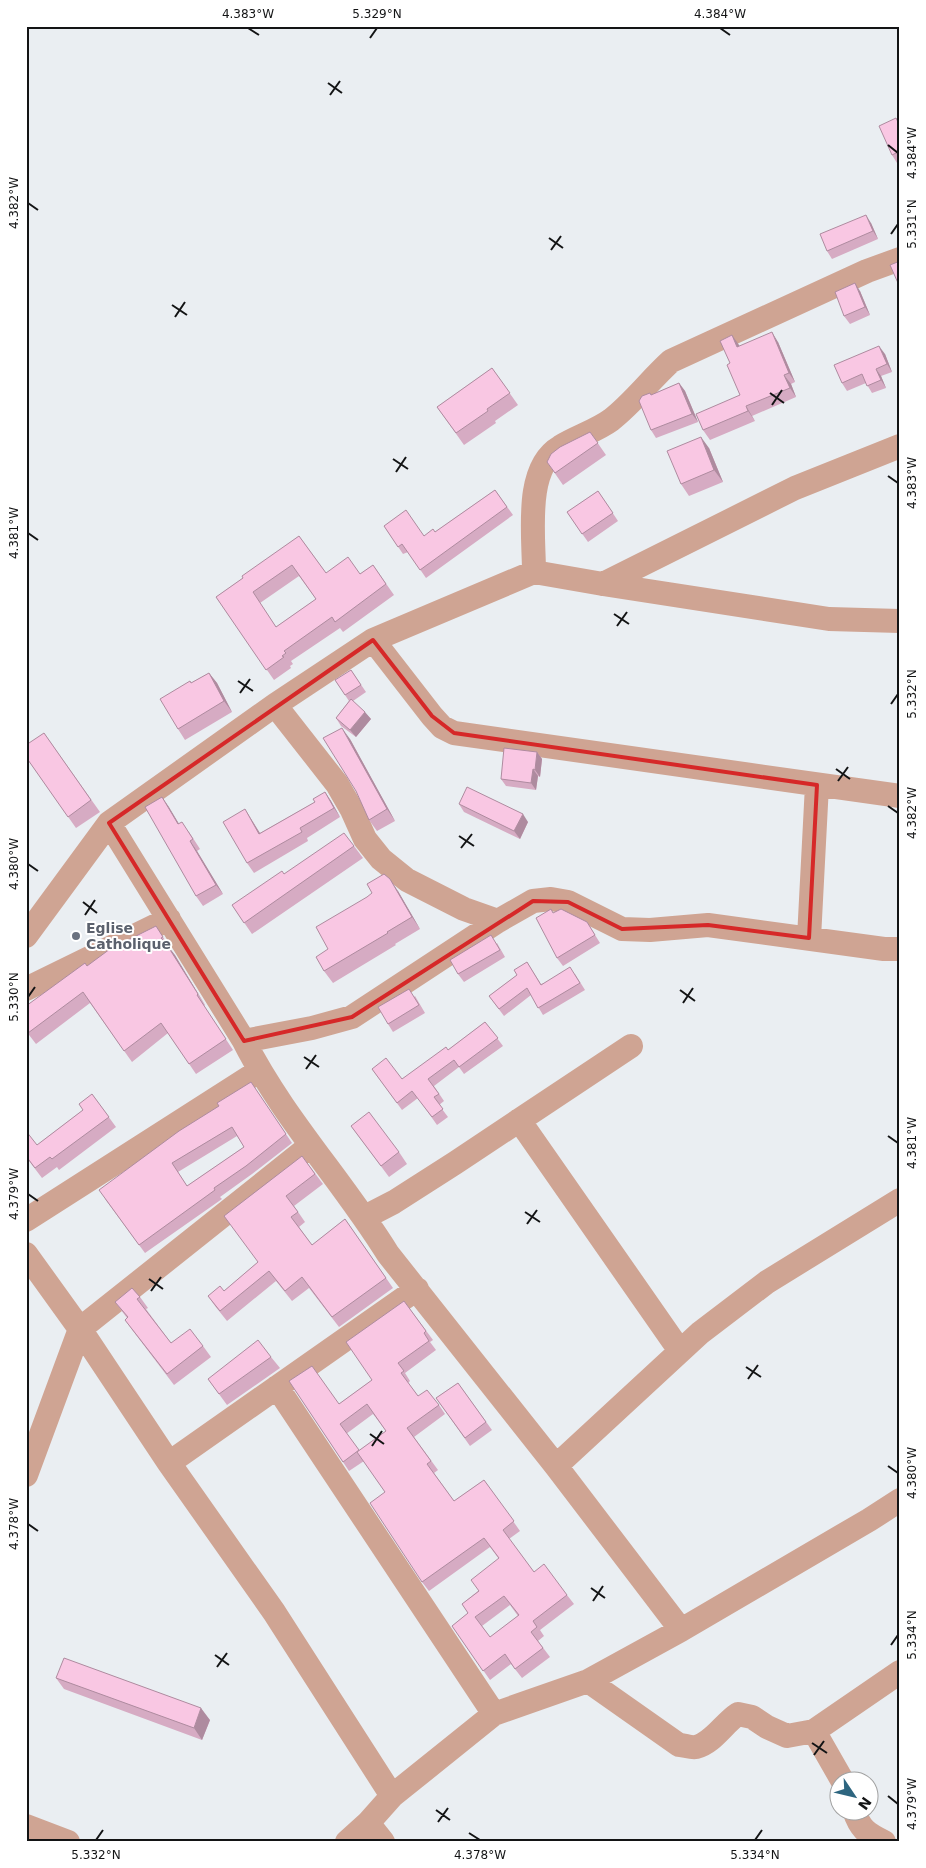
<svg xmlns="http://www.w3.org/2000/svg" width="926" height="1868" viewBox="0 0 926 1868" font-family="'DejaVu Sans',sans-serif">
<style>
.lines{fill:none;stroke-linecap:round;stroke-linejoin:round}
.minor{stroke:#cfa493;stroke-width:24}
.wall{fill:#d6abc3;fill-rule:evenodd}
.shaded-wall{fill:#ae8b9f}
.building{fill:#f9c7e3;stroke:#ae8b9f;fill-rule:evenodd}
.marked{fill:none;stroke:#d62828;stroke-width:4;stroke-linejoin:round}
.ticks{fill:none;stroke:#131415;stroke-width:2}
.worship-dot{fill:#6b7280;stroke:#fff;stroke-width:2}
.labels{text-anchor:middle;stroke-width:4;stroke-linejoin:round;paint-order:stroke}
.worship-label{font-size:14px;font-weight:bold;fill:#5b616d;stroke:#fff;text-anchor:start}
.neatline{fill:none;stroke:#131415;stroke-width:2}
.ticks-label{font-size:12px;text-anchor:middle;fill:#131415}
</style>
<rect width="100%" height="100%" fill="#eaeef2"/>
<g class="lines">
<path class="minor" d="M534,572C534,535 524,468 560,447C576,437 596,431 611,420C633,403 650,380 671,361L867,271L900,259
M603,584L795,488L900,446
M373,640L432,716L442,727L454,733L900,796
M275,705L337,784L352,810L365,839L381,859L407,880L464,909L498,921
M109,823L275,705L373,640L534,572L603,584L829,619L900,621
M26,936L109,823L244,1041C283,1118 343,1181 388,1254L556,1466L681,1630L588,1681L494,1714L392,1796L368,1823L347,1842
M809,938L817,785
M26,989L169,919
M244,1041L312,1028L352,1017L498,921L533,901L551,899L568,902L622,929L650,930L708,925L884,949H900
M519,1120L680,1351
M365,1217L394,1202L455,1163L631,1046
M26,1220L259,1071
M26,1254L80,1329L169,1463L274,1612L392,1796
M277,1387L494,1714
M169,1463L417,1289
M556,1466L700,1333L767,1282L900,1200
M26,1475L80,1329L310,1146
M681,1630L869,1520L900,1500
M588,1681L679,1745C684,1745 691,1748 696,1747C713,1743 724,1723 738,1714L752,1717L767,1727L787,1736L814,1731L900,1672
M814,1731L842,1780
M854,1810C860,1829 866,1833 884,1842
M368,1823L383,1842
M26,1826L68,1842"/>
</g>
<path class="wall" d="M900,123V162L897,163L892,155Z
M871,223L878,239L832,259L827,251Z
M860,291L870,315L850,324L844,316Z
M778,342L795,382L791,384L796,397L752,416L755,421L710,440L703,430L740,395L730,363L739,345V346Z
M885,354L892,372L881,376L886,388L872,393L866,383L847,391L842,383Z
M492,368L518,405L495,421L496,423L464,445L437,407Z
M679,383L685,391L698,422L656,438L651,430V395Z
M590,432L606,455L563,485L547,462Z
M709,448L723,482L689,496L681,484Z
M495,490L513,515L426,578L408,552L403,554L384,526L424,536L435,532Z
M598,491L618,521L588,542L567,512Z
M299,536L326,573L360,574L373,565L394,595L343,632L340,628L291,661L293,664L290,666L291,668L274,680L216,597L243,578ZM299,576L316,599L276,627L260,603Z
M351,670L366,692L353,701L371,719L356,737L341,726L336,718L349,701L335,680Z
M209,673L217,683L232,712L185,740L178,729L191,683Z
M44,733L100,812L76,828L26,757Z
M350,739L395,821L377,831L369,820Z
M537,752L542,759L540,777L538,776L536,790L506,786L501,779Z
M325,792L331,801L340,817L307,838L308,841L254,873L247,863L245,809L260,833L315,802Z
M162,797L179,824L189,832L200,849L197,851L223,894L203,906L196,896Z
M459,804L528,822L520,839L464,812Z
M354,846L363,858L252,934L232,905L284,874Z
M398,891L420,929L395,944L396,945L333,983L324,971L328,949Z
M553,913L587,922L600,943L563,966L557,958Z
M163,937L205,1005L204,1006L233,1050L196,1074L168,1033L132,1062L90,1003L36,1044L26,1031V1006L87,966Z
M497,943L505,957L464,982L458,974Z
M527,962L541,984L575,974L585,990L543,1015L531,995L504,1016L489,996L517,975Z
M415,996L425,1013L393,1032L388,1024Z
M485,1022L503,1046L464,1074L459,1067L434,1086L444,1101L439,1105L448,1117L437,1125L418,1098L402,1110L372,1069L402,1079L448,1050Z
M251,1082L292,1143L252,1174L220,1197L222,1199L145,1253L105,1199L219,1106ZM237,1136L244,1147L187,1186L178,1172Z
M92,1094L116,1127L59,1170L57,1167L42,1178L26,1157L37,1145L83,1110Z
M351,1126L399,1152L407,1164L389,1177Z
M302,1156L323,1184L294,1206L305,1222L299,1227L312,1245L345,1219L393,1288L339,1327L309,1288L292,1301L276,1281L227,1321L215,1306L208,1296L224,1291L258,1262Z
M140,1297L148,1308L146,1309L171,1343L203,1346L211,1357L174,1385L133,1331L125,1320L127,1318L115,1302Z
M404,1301L433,1340L430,1342L436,1350L405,1373L410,1381L408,1383L418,1396L439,1405L445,1414L414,1437L438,1470L434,1473L454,1501L484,1480L520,1531L509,1539L534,1572L567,1595L574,1604L540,1630L544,1636L538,1641L550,1657L522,1678L511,1664L490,1680L452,1626L468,1613L462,1604L478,1591L499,1559L490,1547L429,1591L422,1582L385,1492L364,1461L349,1471L289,1381L339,1404L372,1380ZM373,1414L386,1431L359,1451L346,1434ZM510,1605L518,1616L490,1637L482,1626Z
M271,1357L280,1368L227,1405L208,1379Z
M458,1383L492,1430L470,1446L436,1398Z
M56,1678L210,1720L202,1740L64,1689Z"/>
<path class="shaded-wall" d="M866,215L871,223L878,239L873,231Z
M855,283L860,291L870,315L865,307Z
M772,332L778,342L795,382L789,373Z
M732,335L739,345L744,357L737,347Z
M879,346L885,354L892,372L887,364Z
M876,369L881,376L886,388L881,380Z
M784,375L791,384L796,397L790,388Z
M679,383L685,391L698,422L692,414Z
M746,406L755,421L748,411Z
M701,437L709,448L723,482L714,470Z
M209,673L217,683L232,712L224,701Z
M365,712L371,719L356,737L350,730Z
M342,728L350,739L395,821L387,809Z
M537,752L542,759L540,777L535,770Z
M533,769L538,776L536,790L531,783Z
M325,792L331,801L340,817L334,808Z
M162,797L169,807L185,834L178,824Z
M245,809L251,819L266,843L259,834Z
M523,814L528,822L520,839L514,831Z
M190,841L197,851L223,894L216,885Z
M390,879L398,891L420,929L412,917Z
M167,945L175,955L205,1005L198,994Z
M201,1708L210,1720L202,1740L194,1728Z"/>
<path class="building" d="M896,118L900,126V151L892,155L879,126Z
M866,215L873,231L827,251L820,234Z
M900,261V283H898L890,265Z
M855,283L865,307L844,316L835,292Z
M772,332L789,373L784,375L790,388L746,406L748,411L703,430L696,414L740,395L727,365L730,363L720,341L732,335L737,347Z
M879,346L887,364L876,369L881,380L867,386L862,374L842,383L834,365Z
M492,368L510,393L487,409L488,411L456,433L437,407Z
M679,383L692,414L651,430L639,401L642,396L650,393L651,395Z
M590,432L598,443L555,473L547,462L551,454L560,447Z
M701,437L714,470L681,484L667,451Z
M495,490L507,507L420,570L402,544L398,547L384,526L406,510L424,536L433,529L435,532Z
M598,491L613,513L582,534L567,512Z
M299,536L326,573L348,557L360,574L373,565L386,584L335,622L332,617L284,651L286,653L282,656L284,657L266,670L216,597L243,578L242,576ZM292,565L316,599L276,627L253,592Z
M351,670L361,685L345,695L335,680Z
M209,673L224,701L178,729L160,699L190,681L191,683Z
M351,699L365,712L350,730L336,718Z
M342,728L387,809L369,820L356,791L323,738Z
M44,733L91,800L68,817L26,757V745Z
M504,748L537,752L535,770L533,769L531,783L501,779Z
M467,787L523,814L514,831L459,804Z
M325,792L334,808L300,828L302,832L247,863L223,822L245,809L259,834L315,802L313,799Z
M162,797L178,824L182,822L193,839L190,841L216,885L196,896L145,807Z
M344,833L354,846L244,923L232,905L282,871L284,874Z
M384,874L390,879L412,917L387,932L388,933L324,971L316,957L328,949L316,927L367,897L372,893L367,884Z
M551,909L553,913L561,909L587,922L595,935L557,958L536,918Z
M156,926L163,937L161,938L167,945L198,994L197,995L226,1039L189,1064L161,1023L124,1051L83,992L28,1033L26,1030V1006L85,963L87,966L110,949Z
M491,935L500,950L458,974L450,960Z
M527,962L541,985L570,967L580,983L538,1008L527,988L499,1009L489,996L517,975L514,970Z
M409,989L419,1005L388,1024L378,1007Z
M485,1022L498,1038L459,1067L454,1060L428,1079L439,1094L434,1097L443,1109L432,1117L412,1091L397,1103L372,1069L386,1058L402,1079L446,1047L448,1050Z
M251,1082L286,1134L246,1166L214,1188L215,1190L139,1245L99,1190L179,1131L219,1106L217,1103ZM232,1127L244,1147L187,1186L172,1163Z
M92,1094L109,1117L52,1159L50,1157L35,1168L26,1156V1131L37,1145L83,1110L79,1104Z
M369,1112L399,1152L381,1166L351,1126Z
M302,1156L315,1174L286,1196L298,1212L291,1217L312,1245L345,1219L386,1278L332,1317L302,1277L285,1291L269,1271L220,1311L208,1296L220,1286L224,1291L258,1262L224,1216Z
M132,1288L140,1297L137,1299L171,1343L190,1329L203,1346L167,1374L125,1320L128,1317L115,1302Z
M404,1301L426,1331L424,1333L429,1341L398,1363L404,1371L401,1373L418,1396L427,1390L439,1405L407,1428L431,1461L427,1464L454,1501L484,1480L514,1521L503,1530L534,1572L544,1564L567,1595L533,1621L537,1627L531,1632L543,1648L515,1669L505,1654L483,1671L452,1626L468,1613L462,1604L479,1591L471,1580L499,1558L484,1538L422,1582L370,1503L385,1492L357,1452L386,1431L367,1404L340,1424L359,1450L343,1462L289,1381L312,1366L339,1404L372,1380L346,1342ZM504,1596L519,1615L490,1637L475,1617Z
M258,1340L271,1357L219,1394L208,1379Z
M458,1383L486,1422L465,1438L436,1398Z
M64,1658L201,1708L194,1728L56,1678Z"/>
<path class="marked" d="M373,640L432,716L454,733L817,785L809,938L708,925L622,929L568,902L533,901L352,1017L244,1041L109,823Z"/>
<path class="ticks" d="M248,28L259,35M720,28L730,35M370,38L377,28M328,83L342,93M330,95L340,81M888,145L898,153M28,203L38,210M891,234L898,224M549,238L563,248M551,250L561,236M172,305L187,315M175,317L185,302M770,393L784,403M772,405L782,390M393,459L408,469M396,472L406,457M888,476L898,483M28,533L38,540M614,614L629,624M617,626L627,612M238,681L253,691M240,693L250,679M891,704L898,694M836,769L850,779M838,781L848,767M888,806L898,813M459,836L474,846M461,848L472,834M28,864L38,871M83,902L97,913M85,915L95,900M680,990L695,1001M28,997L35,987M683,1003L693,988M304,1057L319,1067M306,1069L316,1055M888,1136L898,1143M28,1194L38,1201M525,1212L540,1222M527,1224L537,1210M149,1279L163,1289M151,1291L161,1277M746,1367L761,1377M748,1379L758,1365M370,1434L384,1444M372,1446L382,1431M888,1466L898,1473M28,1524L38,1531M591,1588L605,1598M593,1601L603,1586M891,1645L898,1635M215,1655L229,1665M217,1667L227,1653M812,1743L827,1753M814,1755L824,1741M888,1796L898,1804M436,1810L450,1820M438,1822L448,1808M469,1833L480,1840M96,1840L103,1830M755,1840L762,1830"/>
<circle class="worship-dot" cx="76" cy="936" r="5"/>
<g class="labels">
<g class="worship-label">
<text x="86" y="933">Eglise<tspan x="86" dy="16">Catholique</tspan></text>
</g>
</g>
<rect width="926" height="1868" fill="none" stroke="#ffffff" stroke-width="55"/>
<g transform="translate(854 1796) rotate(125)"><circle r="24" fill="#ffffff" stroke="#a1a1a1"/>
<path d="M0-4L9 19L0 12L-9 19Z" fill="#2d657f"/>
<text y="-8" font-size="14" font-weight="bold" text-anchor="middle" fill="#131415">N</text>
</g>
<rect x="28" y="28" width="870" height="1812" class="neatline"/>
<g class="ticks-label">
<text x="248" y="18">4.383°W</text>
<text x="377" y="18">5.329°N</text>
<text x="720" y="18">4.384°W</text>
<text transform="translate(912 153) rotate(-90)" y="4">4.384°W</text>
<text transform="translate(14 203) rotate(-90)" y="4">4.382°W</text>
<text transform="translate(912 224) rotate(-90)" y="4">5.331°N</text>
<text transform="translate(912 483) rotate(-90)" y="4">4.383°W</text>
<text transform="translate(14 533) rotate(-90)" y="4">4.381°W</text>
<text transform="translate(912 694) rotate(-90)" y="4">5.332°N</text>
<text transform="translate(912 813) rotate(-90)" y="4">4.382°W</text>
<text transform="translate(14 864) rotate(-90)" y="4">4.380°W</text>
<text transform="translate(14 997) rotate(-90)" y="4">5.330°N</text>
<text transform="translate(912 1143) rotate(-90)" y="4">4.381°W</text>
<text transform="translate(14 1194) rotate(-90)" y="4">4.379°W</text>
<text transform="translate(912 1473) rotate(-90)" y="4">4.380°W</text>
<text transform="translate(14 1524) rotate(-90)" y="4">4.378°W</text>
<text transform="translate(912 1635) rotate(-90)" y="4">5.334°N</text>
<text transform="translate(912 1804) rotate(-90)" y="4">4.379°W</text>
<text x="96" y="1859">5.332°N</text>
<text x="480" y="1859">4.378°W</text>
<text x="755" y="1859">5.334°N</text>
</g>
</svg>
